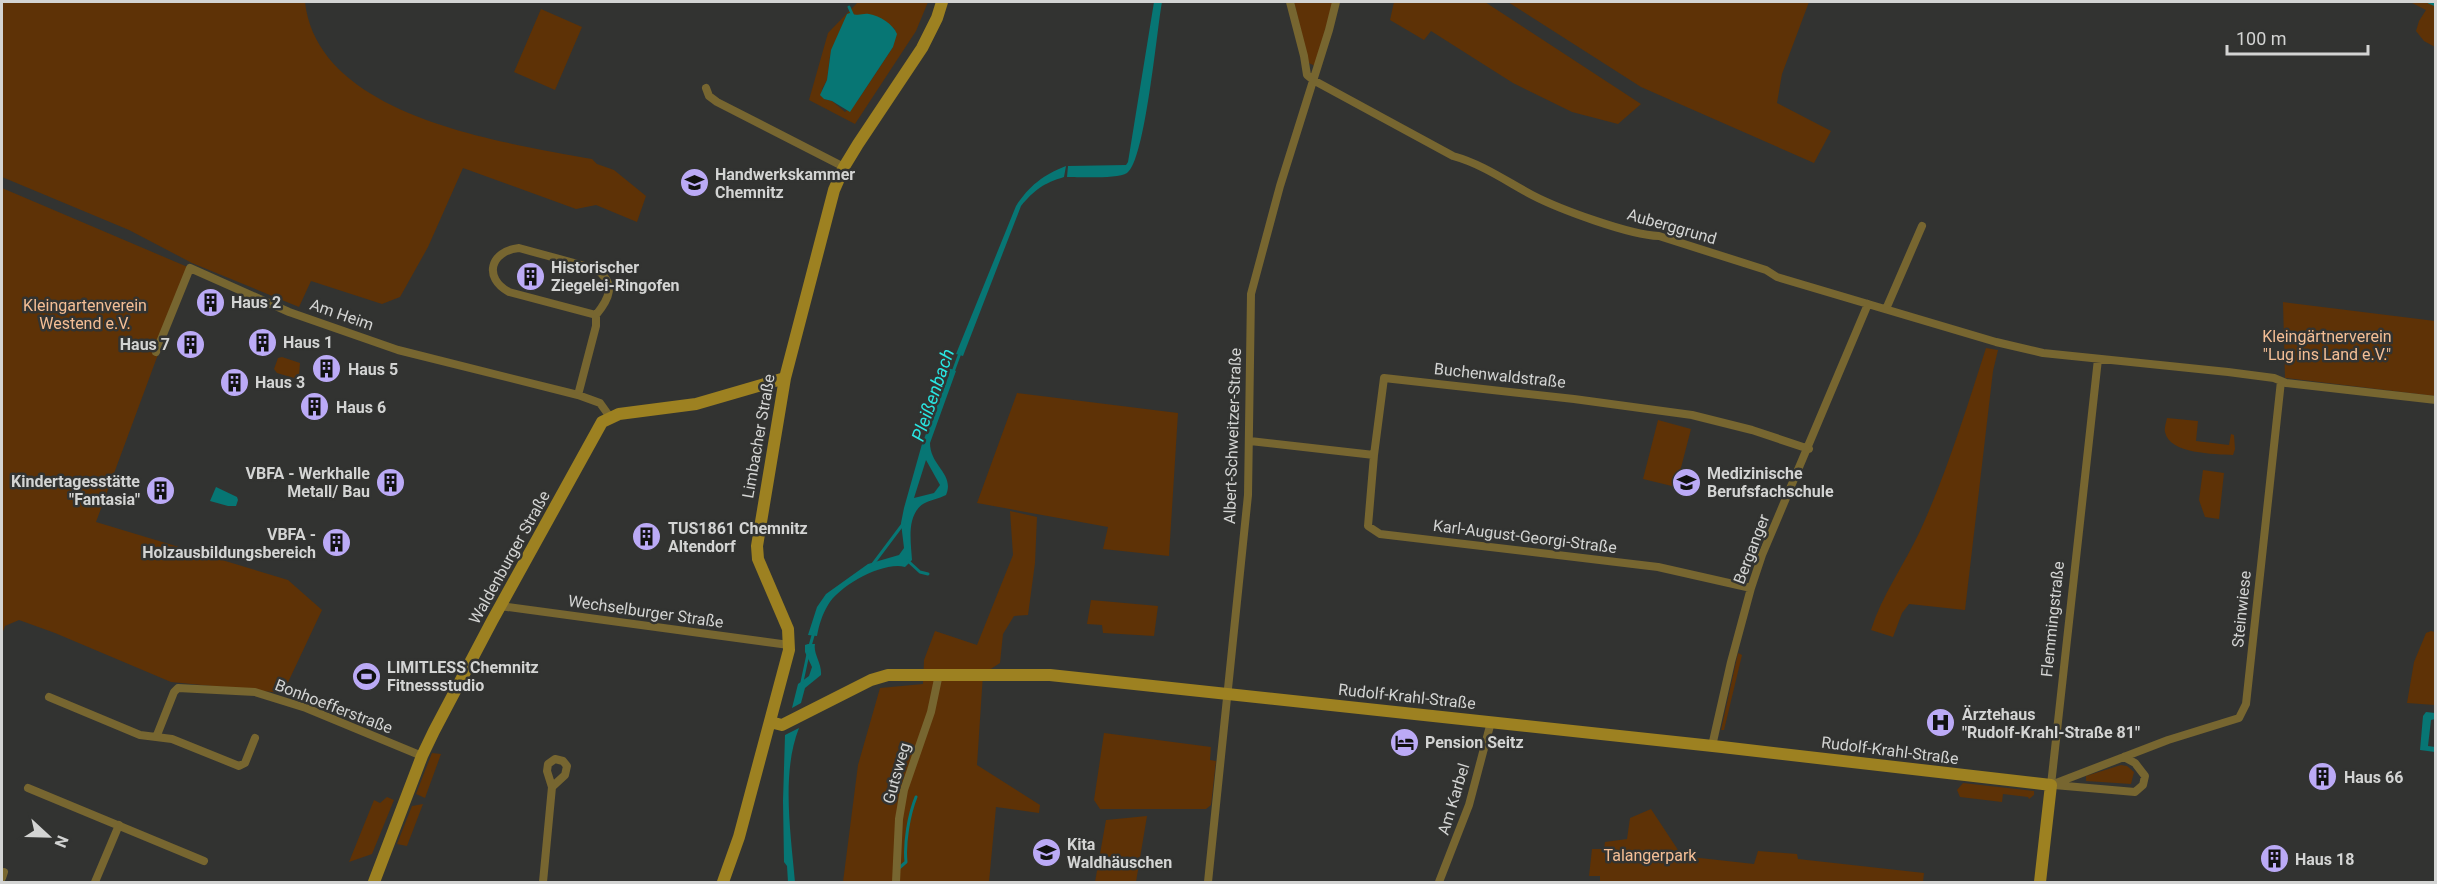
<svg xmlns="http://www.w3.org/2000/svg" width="2437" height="884" viewBox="0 0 2437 884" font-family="Roboto,sans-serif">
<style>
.green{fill:#5e3206;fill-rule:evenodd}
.water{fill:#077674;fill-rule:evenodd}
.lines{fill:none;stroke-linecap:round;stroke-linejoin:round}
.stream{stroke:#077674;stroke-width:3}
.street{stroke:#776630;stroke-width:8}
.secondary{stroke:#9d8121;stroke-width:12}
.labels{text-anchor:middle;stroke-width:5;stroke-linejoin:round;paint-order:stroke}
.poi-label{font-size:16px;font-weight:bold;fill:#d3d4d3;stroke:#323331;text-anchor:start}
.street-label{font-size:16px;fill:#d3d4d3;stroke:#323331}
.park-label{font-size:16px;fill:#f4be95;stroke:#323331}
.water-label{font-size:18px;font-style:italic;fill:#29e6e2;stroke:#323331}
</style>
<rect width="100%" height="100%" fill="#323331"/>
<path class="green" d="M2,2H305C318,117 501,142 592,159L597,164L614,170L646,196L637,222L596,205L576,209L463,168L428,247L400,297L382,304L311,281L299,307L192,263L129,230L2,177Z
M858,2H928L916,31L855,124L809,100L828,33ZM850,13L860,17L871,15L895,29L893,47L858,100L845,112L832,101L824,99L822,89L827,80L830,56Z
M1294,2H1333L1315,66L1309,63Z
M1394,2H1485L1641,104L1618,124L1572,112L1513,83L1431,31L1424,40L1390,20Z
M1508,2H1809L1782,74L1777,103L1831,131L1814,163L1641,87Z
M2410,2H2435V47L2424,41L2416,31L2419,21L2426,10Z
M541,9L582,27L555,90L514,72Z
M2,188L190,268L96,522L288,580L322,610L283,693L171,682L55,633L19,620L5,626L2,634Z
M2283,302L2435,321V396L2285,378Z
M1986,348L1998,350L1993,371L1965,610L1909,604L1902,613L1893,637L1871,630C1882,595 1904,565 1920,531C1947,472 1966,410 1986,348Z
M282,357L300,363L299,375L294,378L277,373L274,369L278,358Z
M1017,393L1178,413L1169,556L1103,549L1108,527L977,503Z
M2167,418L2198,421L2196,441L2229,445L2231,434L2234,435L2235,449L2233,455C2215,454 2169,454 2165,432C2164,428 2166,423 2167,418Z
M1658,420L1691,429L1676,487L1643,479Z
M2203,470L2224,473L2219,519L2205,517L2199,500Z
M1010,511L1037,517L1035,563L1028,615L1014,616L1003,634L1000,663L983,674L977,765L1040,805L1039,813L996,807L989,882H843L858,765L880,688L923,684L924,660L935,631L977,645L1013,555Z
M1091,600L1158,606L1154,636L1103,633L1102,625L1087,624Z
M2431,631L2435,632V705L2407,703L2414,662L2426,633Z
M1738,653L1742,655L1724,730H1721Z
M1104,733L1211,747L1210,760L1216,761L1211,805L1206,809H1100L1094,800Z
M432,753L441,754L425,798L416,794Z
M2121,765L2127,766L2134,772L2131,784L2086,781V776Z
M1963,783L2034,791V795L2029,799L2028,797L2003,794L2002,802L1960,797L1957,790Z
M387,797L394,800L372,854L349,862L374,800L380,803Z
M423,804L407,846L397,844L412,806Z
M1651,809L1682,856L1754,864L1758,851L1797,854L1798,859L1924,873L1923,882H1600V876H1589L1592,849H1604L1605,842L1627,839L1630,818Z
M1147,816L1136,882H1095L1106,820Z"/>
<path class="water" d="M1154,2H1162C1157,28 1145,162 1127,173C1118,179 1079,177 1067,177L1068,166L1126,165L1128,162Z
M850,13C860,17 861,13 869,14C880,16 893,24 897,34L893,47L850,112L832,101L824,99L820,95L827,80L831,50L847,14Z
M1066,166L1064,177C1044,183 1034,190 1021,206L963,356L956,354L1016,206C1029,186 1043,175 1066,166Z
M949,368L956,371L930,443C930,466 955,474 946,495C939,499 929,500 923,504C906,516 911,542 912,560L905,567C883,561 839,586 828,605C822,615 819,625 817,636L808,635L817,607L826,594L868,564L899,555L904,548L901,523L904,508L922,444L949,375ZM926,460L940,485L934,493L914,498Z
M216,487L237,497L238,500L236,506H228L210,501Z
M808,644H815C813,654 822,663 821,675L805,688L801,703L792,708L798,684L809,676L812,667L805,652V645Z
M2426,712L2435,713V719L2431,720L2428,746L2435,747V752L2420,750L2423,716Z
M799,728C781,773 791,835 795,882H788L787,866L784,862L783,801L785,735Z"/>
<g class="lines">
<path class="stream" d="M2429,2L2436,5
M849,7L853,16
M953,372L960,353
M908,561L920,572L928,574
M873,564L903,524
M810,646L814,632
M802,682L808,654
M898,869L906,862C904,843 909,814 916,797"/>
<path class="street" d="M1290,2L1304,56L1307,75L1313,80L1453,156C1482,164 1506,181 1532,195C1559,209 1629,235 1659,236L1766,270L1777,277L1996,342L2043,353L2228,372L2274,378L2286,383L2436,400
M706,88L709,96L717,102L844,167
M1886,309L1922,226
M156,352L190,268L289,312L398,350L578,395L600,403L610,417
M578,395L596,326V315C609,299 617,284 596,269L519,248C490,251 483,278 509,292L596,315
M1250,441L1374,455L1384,378L1574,399L1692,415L1752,430L1809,449
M1374,455L1368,526L1380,534L1658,567L1751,588
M500,606L789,645
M49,697L140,735L172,739L239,766L245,763L255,738
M157,735L174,692L178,688L255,692L306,708L422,756
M1712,746L1731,662L1751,588L1762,555L1868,304
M2051,785L2168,740L2239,718L2246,704L2281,381
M2051,785L2098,359
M2054,785L2135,792L2143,785L2145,776L2135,763L2124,757
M28,788L204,861
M2,878L4,872
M95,882L119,825
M543,882L552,787L547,771L548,764L555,759L563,761L567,766L565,775L552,787
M896,882L899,819L904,790L931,712L939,674
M1208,882L1248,495L1251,294L1280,186L1329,30L1336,2
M1439,882L1469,805L1491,722"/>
<path class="secondary" d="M770,722L782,725L871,680L888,675H1050L1722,747L2051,785L2040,882
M374,882L422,756L434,731L492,621L602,422L619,414L696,404L785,378
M723,882L739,837L789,650L788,629L758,559L757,546L785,378L834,190L844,167L858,144L922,48L937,18L942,2"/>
</g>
<defs>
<symbol id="university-disc" viewBox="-11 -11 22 22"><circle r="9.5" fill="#bbaaf6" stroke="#323331"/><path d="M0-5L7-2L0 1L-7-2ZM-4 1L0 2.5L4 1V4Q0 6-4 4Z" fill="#111"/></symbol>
<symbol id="building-disc" viewBox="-11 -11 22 22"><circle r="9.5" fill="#bbaaf6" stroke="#323331"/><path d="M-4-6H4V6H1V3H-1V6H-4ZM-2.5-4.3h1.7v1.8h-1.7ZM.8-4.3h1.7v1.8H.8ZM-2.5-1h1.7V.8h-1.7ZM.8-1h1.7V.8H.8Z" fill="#111"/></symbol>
<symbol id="stadium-disc" viewBox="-11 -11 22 22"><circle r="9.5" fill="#bbaaf6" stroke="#323331"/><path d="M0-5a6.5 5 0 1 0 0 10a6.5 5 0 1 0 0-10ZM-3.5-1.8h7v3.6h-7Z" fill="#111"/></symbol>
<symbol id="hospital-disc" viewBox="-11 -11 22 22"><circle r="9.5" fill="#bbaaf6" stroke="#323331"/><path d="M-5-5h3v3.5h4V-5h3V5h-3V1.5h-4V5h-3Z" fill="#111"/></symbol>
<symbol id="hotel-disc" viewBox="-11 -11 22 22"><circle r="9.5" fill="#bbaaf6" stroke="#323331"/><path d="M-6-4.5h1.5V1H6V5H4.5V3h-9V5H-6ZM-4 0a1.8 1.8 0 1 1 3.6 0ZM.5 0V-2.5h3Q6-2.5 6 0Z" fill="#111"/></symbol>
<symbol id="school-disc" viewBox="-11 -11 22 22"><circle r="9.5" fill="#bbaaf6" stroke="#323331"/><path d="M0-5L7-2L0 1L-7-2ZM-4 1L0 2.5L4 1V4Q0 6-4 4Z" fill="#111"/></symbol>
</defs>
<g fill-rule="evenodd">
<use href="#university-disc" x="678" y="166" width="33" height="33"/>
<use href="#building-disc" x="514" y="260" width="33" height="33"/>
<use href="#building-disc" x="194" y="286" width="33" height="33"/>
<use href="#building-disc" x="246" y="326" width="33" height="33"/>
<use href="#building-disc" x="174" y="328" width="33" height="33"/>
<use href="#building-disc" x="310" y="352" width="33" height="33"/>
<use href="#building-disc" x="218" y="366" width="33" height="33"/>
<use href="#building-disc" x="298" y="390" width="33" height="33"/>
<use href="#building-disc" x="374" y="466" width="33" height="33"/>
<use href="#university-disc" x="1670" y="466" width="33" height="33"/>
<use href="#building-disc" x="144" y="474" width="33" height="33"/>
<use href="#building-disc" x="630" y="520" width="33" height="33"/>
<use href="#building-disc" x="320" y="526" width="33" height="33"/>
<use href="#stadium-disc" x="350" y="660" width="33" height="33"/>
<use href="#hospital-disc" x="1924" y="706" width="33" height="33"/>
<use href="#hotel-disc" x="1388" y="726" width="33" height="33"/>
<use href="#building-disc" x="2306" y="760" width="33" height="33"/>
<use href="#school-disc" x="1030" y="836" width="33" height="33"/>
<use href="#building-disc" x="2258" y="842" width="33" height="33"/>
</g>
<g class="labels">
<g class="poi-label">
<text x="715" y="180">Handwerkskammer<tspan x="715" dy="18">Chemnitz</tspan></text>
<text x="551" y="273">Historischer<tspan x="551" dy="18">Ziegelei-Ringofen</tspan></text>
<text x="231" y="308">Haus 2</text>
<text x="283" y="348">Haus 1</text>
<text x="170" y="350" text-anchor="end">Haus 7</text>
<text x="348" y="375">Haus 5</text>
<text x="255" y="388">Haus 3</text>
<text x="336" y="413">Haus 6</text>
<text x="370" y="479" text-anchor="end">VBFA - Werkhalle<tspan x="370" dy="18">Metall/ Bau</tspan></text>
<text x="1707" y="479">Medizinische<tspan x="1707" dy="18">Berufsfachschule</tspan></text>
<text x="140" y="487" text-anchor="end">Kindertagesstätte<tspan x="140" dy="18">"Fantasia"</tspan></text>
<text x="668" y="534">TUS1861 Chemnitz<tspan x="668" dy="18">Altendorf</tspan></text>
<text x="316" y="540" text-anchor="end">VBFA -<tspan x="316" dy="18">Holzausbildungsbereich</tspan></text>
<text x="387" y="673">LIMITLESS Chemnitz<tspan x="387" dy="18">Fitnessstudio</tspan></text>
<text x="1962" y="720">Ärztehaus<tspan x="1962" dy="18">"Rudolf-Krahl-Straße 81"</tspan></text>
<text x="1425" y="748">Pension Seitz</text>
<text x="2344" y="783">Haus 66</text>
<text x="1067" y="850">Kita<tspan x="1067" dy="18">Waldhäuschen</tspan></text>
<text x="2295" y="865">Haus 18</text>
</g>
<g class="street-label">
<text transform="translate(1672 226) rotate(16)" y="6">Auberggrund</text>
<text transform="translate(342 314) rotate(19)" y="6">Am Heim</text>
<text transform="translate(1500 375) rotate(6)" y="6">Buchenwaldstraße</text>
<text transform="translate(758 436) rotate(-80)" y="6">Limbacher Straße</text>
<text transform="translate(1232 436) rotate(-88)" y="6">Albert-Schweitzer-Straße</text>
<text transform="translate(1525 536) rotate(7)" y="6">Karl-August-Georgi-Straße</text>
<text transform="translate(1751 549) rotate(-69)" y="6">Berganger</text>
<text transform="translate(509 557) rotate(-61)" y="6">Waldenburger Straße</text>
<text transform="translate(2241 609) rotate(-84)" y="6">Steinwiese</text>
<text transform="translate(646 611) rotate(8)" y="6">Wechselburger Straße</text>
<text transform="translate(2052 619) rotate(-84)" y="6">Flemmingstraße</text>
<text transform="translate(1407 696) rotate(6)" y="6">Rudolf-Krahl-Straße</text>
<text transform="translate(334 706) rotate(21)" y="6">Bonhoefferstraße</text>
<text transform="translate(1890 750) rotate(7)" y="6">Rudolf-Krahl-Straße</text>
<text transform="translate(896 773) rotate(-74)" y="6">Gutsweg</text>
<text transform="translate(1453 799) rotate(-73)" y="6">Am Karbel</text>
</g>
<g class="park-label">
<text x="85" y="311">Kleingartenverein<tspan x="85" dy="18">Westend e.V.</tspan></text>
<text x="2327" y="342">Kleingärtnerverein<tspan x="2327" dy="18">"Lug ins Land e.V."</tspan></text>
<text x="1650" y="861">Talangerpark</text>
</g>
<g class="water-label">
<text transform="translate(933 395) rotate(-71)" y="6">Pleißenbach</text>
</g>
</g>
<rect width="2437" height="884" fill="none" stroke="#d3d4d3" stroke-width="6"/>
<g transform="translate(48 836) rotate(112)" stroke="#323331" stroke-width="4.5" paint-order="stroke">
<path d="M0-4.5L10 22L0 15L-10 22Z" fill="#d3d4d3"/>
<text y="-9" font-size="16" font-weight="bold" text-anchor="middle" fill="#d3d4d3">N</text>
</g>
<path d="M2227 45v9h141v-9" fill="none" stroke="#d3d4d3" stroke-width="3"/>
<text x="2236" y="45" font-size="18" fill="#d3d4d3" stroke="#323331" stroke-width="4.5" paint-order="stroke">100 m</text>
</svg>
